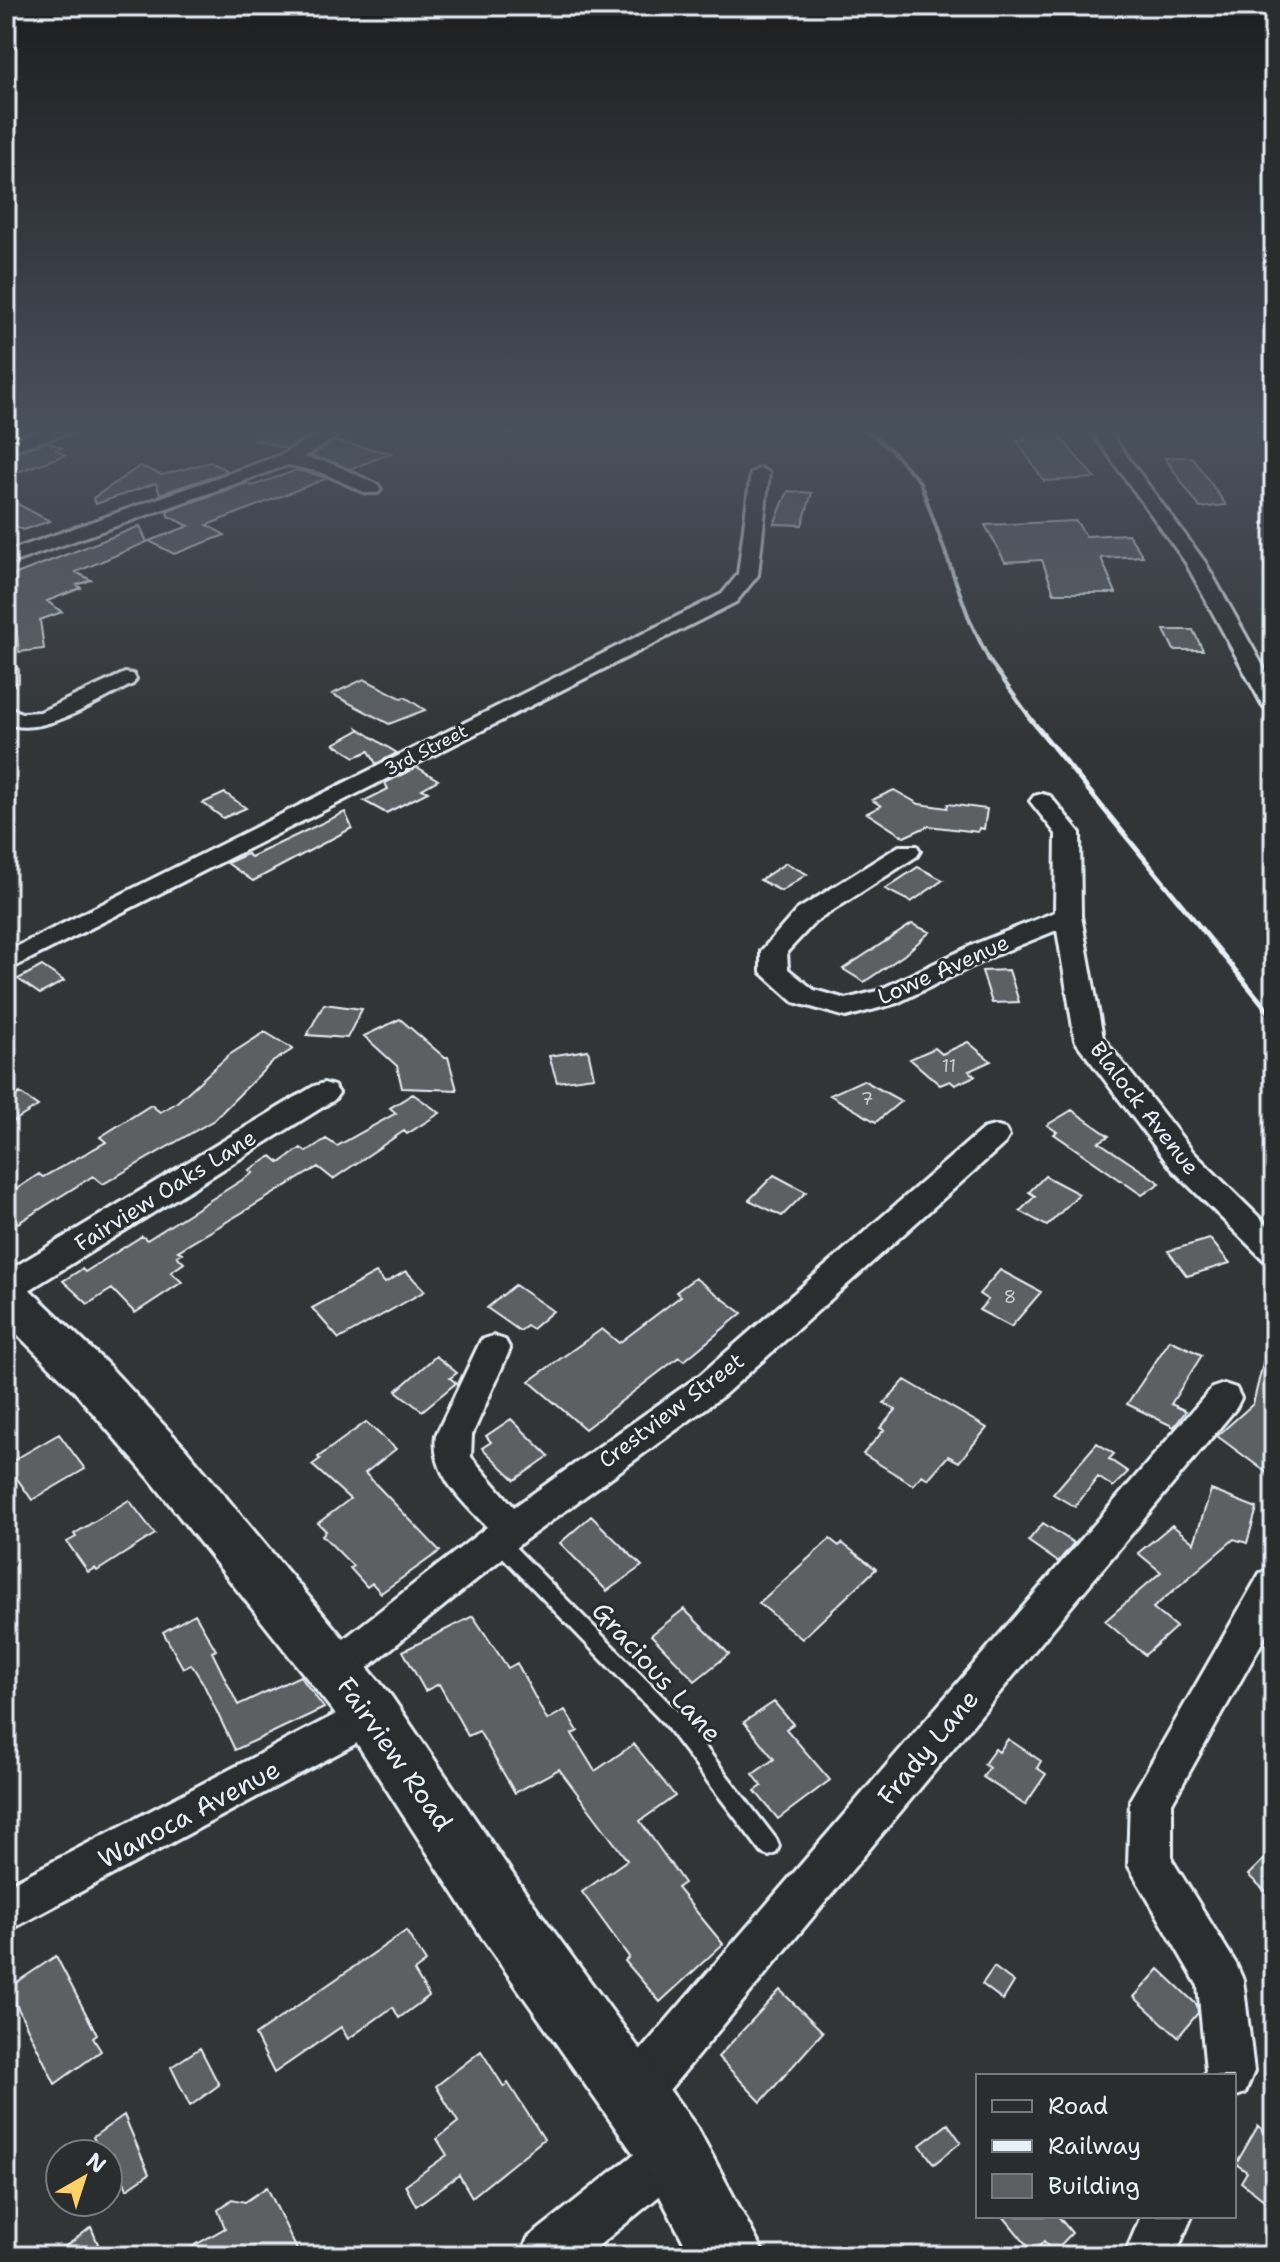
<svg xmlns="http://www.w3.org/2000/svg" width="1280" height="2262" viewBox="0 0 1280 2262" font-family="'Shantell Sans',sans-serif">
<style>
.building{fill:#5c6063;stroke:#e8f1f8;stroke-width:2}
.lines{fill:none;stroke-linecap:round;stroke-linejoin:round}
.lane-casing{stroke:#e8f1f8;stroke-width:6}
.street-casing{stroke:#e8f1f8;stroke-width:6}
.secondary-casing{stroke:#e8f1f8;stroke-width:6}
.lane{fill:#2a2d2e;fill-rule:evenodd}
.street{fill:#2a2d2e;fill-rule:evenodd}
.secondary{fill:#2a2d2e;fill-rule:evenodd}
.rail-far1{stroke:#e8f1f8;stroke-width:4}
.rail{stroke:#e8f1f8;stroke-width:5}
.labels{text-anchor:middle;stroke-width:6;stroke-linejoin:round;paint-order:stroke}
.far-street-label{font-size:18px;fill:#e8f1f8;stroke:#2a2d2e}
.number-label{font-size:18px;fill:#c5cdd3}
.street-label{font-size:22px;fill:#e8f1f8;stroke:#2a2d2e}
.near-street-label{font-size:26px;fill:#e8f1f8;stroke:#2a2d2e}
</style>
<rect width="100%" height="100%" fill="#323536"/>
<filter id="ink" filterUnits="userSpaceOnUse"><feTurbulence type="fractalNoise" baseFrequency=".0125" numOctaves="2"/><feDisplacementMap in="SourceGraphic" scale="16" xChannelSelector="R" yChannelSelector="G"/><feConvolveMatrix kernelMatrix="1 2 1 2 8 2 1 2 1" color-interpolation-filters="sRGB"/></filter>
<g filter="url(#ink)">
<path class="building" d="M256,428H274L310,435L286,449L253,439Z
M1017,428H1052L1095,478L1044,481L1017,441H1026Z
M335,441L391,453L351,469L311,456Z
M48,442L62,448L56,450L65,455L6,476V455Z
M1192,457L1226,505L1200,508L1165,458Z
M210,462L228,471L160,494L156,483L96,504L93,498L140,466L162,475Z
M297,470L328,478L207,525L225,535L174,554L149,541L189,526L168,516L167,511L247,483L252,486Z
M788,491L812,493L802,525L774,524Z
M6,498L50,521L23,530L6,521Z
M1076,521L1086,536L1128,534L1143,556L1101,558L1116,593H1054L1042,560L1005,562L985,525Z
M140,526L147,542L76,572L91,580L77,585L81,588L47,601L62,612L40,620L44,649L19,652L15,614L6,607V578Z
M1164,630H1193L1203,650H1174Z
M364,679L401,698L405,697L425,710L389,724L332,694Z
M358,728L384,745L397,753L376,764L369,751L355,757L334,744L359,730Z
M417,767L438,780L422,789L428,792L386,813L364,801L388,789L385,783Z
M894,790L919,804L947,808L948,804L987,809L984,829L979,828L978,832L928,826L904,837L867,813L881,806L872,800Z
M225,793L246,808L223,818L203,803Z
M345,812L352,828L253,881L227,863L247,854L251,857Z
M786,863L807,874L781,891L760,880Z
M918,867L943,880L911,902L885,889Z
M912,924L930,932L904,955L864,982L843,969Z
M42,966L64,981L40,994L18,979Z
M1009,970L1019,1002L992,1003L982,971Z
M324,1004L362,1009L347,1038L307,1035Z
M400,1019L444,1057H448L457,1090L402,1088L397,1066L364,1036Z
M265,1032L293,1049L271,1063L214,1120L103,1184L93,1176L18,1223L6,1214V1196L39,1174L43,1177L106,1142L100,1137L151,1105L160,1112L176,1103L229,1055Z
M968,1042L991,1061L969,1071L975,1076L955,1085L950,1081L940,1085L910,1059L935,1048L942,1054Z
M588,1050L594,1077L557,1082L549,1056Z
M863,1080L901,1101L876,1122L830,1095Z
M20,1093L38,1106L6,1126V1102Z
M413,1094L440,1113L407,1134L404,1131L333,1179L318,1167L178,1251L182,1253L177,1256L184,1263L171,1272L182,1282L135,1313L112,1289L88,1304L63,1281L82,1269L85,1272L142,1236L147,1240L253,1173L249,1170L272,1156L280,1163L301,1148L306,1152L326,1139L337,1146L396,1113L390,1108Z
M1072,1110L1109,1136L1099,1142L1160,1183L1142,1195L1054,1134L1057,1132L1047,1125Z
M774,1175L806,1192L782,1216L749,1200Z
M1045,1176L1079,1194L1047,1226L1020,1211L1035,1196L1029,1192Z
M1210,1239L1230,1263L1187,1276L1168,1251Z
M1000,1270L1041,1292L1011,1327L979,1310L988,1300L979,1294Z
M406,1271L425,1291L339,1339L312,1308L376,1273L385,1283Z
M695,1278L742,1313L684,1361L679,1357L585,1429L529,1381L602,1329L619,1343L681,1296L676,1292Z
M515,1285L553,1311L532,1329L527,1326L520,1331L487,1308Z
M1170,1340L1202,1355L1171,1404L1186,1411L1174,1427L1127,1404Z
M1266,1351L1274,1352V1478L1217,1436L1253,1404Z
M436,1356L457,1373L450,1378L456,1383L422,1411L396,1391Z
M905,1380L987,1428L959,1462L948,1456L928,1479L922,1475L913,1485L863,1454L884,1430L880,1428L896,1410L884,1403Z
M511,1419L549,1456L515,1480L482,1448L491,1442L486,1436Z
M366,1422L396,1449L365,1473L440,1551L381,1593L372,1583L367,1587L350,1568L353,1566L322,1535L326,1531L318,1523L350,1499L312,1465L320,1459L318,1457Z
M59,1434L85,1469L32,1500L7,1464Z
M1097,1443L1114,1454L1109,1459L1128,1472L1113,1487L1098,1477L1075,1507L1053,1494Z
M1211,1490L1257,1508L1247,1543L1234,1539L1153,1608L1176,1627L1145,1655L1105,1621L1161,1572L1138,1553L1172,1525L1194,1543Z
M129,1500L155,1534L97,1571L95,1568L88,1572L67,1542L76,1537L74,1534Z
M591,1516L642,1566L607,1591L560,1543Z
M1043,1523L1074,1543L1058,1562L1028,1541Z
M830,1539L839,1546L842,1543L876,1569L802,1639L759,1603Z
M684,1609L729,1654L695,1681L651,1635Z
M195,1614L216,1650L212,1652L238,1705L300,1676L324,1708L235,1750L203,1683L191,1664L183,1668L163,1632Z
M473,1616L508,1668L517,1663L547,1720L565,1710L578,1731L572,1734L595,1771L634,1744L675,1796L640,1821L684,1883L677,1888L723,1944L660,2002L625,1961L629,1957L582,1892L627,1860L559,1769L515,1793L479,1731L468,1736L439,1684L425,1691L403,1651Z
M774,1702L793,1724L786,1729L830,1780L778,1819L755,1791L762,1786L753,1774L774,1759L744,1722Z
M1008,1739L1041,1761L1037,1768L1046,1774L1025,1805L983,1777L989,1768L984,1764L995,1749L999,1752Z
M1274,1849V1899L1248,1875Z
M406,1931L426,1962L414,1971L429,1996L399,2018L393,2007L348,2039L341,2027L274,2073L255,2035Z
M56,1956L97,2035L93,2038L101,2051L55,2084L8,1988Z
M994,1967L1014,1982L1003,2000L982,1984Z
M1159,1969L1197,2005L1198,2013L1178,2037L1134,1997Z
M780,1990L823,2032L761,2102L718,2057Z
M200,2048L219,2085L190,2106L171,2067Z
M481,2051L504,2087L508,2083L544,2139L472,2197L459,2175L416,2206L405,2185L447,2155L437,2139L458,2122L436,2086Z
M124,2115L149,2174L127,2189L113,2154H101L93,2137Z
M948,2124L961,2142L934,2164L920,2145Z
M1258,2126L1274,2139V2208L1241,2182L1247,2172L1236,2164Z
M267,2187L300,2256H176L225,2228L218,2210L232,2199L245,2202Z
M1003,2216H1058L1072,2233L1053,2253L1044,2241L1033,2253Z
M91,2227L103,2256H50L73,2241Z"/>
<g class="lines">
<defs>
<path id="lane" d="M1268,428H1274V430H1269Z
M498,1534L504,1536L679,1713L776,1839L779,1846L776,1853L769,1856L762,1853L665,1725L492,1546L489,1541L492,1536Z"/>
<path id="street" d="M50,428H75L72,432L6,452V441Z
M330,428H351L303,457L333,464L378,485L381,489L378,493H366L321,472L288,465L6,565V552L281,455Z
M1089,428H1106L1205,562L1274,686V713L1263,706L1186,563Z
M760,468L769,473L758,575L736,602L6,971V952L722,594L738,574L751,473Z
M6,664L17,670V681L6,688Z
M125,673L133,674L136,679L133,684C101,699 41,739 6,723V705L21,713L40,712Z
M1042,794L1050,796L1080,833L1081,916L1103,1038L1194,1153L1274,1232V1263L1263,1259L1172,1169L1079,1046L1075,1040L1057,930L993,956L897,1003L846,1017L794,1002L761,972V951L797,910L899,846H917L920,851L917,856L815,922L787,952L788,969L814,990L846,999L877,991L975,944L1055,912L1056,834L1030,801L1034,796Z
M324,1083L334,1086L339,1093L334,1100L18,1297L6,1300V1272L314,1086Z
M994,1126L1005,1129L1009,1136L1005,1143L724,1395L525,1540L350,1682L336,1687L322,1682L316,1669L322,1656L487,1527C462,1501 431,1474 436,1435L481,1340L493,1336L505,1340L510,1349L472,1435L471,1457L514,1507L700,1375L983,1129Z
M1224,1384L1236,1388L1241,1398L1236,1408L650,2113L633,2120L616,2113L609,2096L616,2079L1212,1388Z
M1274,1568V1621L1172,1803V1860L1236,1964L1243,1980L1254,2071L1245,2093L1234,2097V2076H1204L1206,2071L1198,1986L1128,1865L1130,1800L1260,1573Z
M371,1696L385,1702L391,1715L385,1728L6,1932V1886Z
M674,2129L691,2136L698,2153L691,2170L586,2256H521L528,2238L657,2136Z
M1141,2216H1192L1175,2256H1124Z"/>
<path id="secondary" d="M6,1277L22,1282L108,1365L185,1448L391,1696L527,1895L698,2129L765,2256H691L650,2177L483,1939L351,1734L149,1478L74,1391L6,1323Z"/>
</defs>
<use href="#lane" class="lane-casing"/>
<use href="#street" class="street-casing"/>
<use href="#secondary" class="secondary-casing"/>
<use href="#lane" class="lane"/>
<use href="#street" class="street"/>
<use href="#secondary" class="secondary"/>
<path class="rail-far1" d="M863,428L890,449L920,482L970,621L989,660L1031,719"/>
<path class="rail" d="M1029,717L1274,1018"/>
</g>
</g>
<linearGradient id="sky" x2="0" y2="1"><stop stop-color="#1c1d1e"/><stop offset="0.58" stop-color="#49515d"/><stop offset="1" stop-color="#49515d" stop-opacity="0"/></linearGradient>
<rect width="1280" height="744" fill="url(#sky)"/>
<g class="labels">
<g class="far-street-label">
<text transform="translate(426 750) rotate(-27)" y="6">3rd Street</text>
</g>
<g class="number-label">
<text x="949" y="1072">11</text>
<text x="867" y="1105">7</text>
<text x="1010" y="1303">8</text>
</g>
<g class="street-label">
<text transform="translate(943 969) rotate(-24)" y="8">Lowe Avenue</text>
<text transform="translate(1145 1108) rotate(52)" y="8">Blalock Avenue</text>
<text transform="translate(165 1190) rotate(-32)" y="8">Fairview Oaks Lane</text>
<text transform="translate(671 1410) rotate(-37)" y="8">Crestview Street</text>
</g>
<g class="near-street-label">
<text transform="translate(657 1672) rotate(48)" y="9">Gracious Lane</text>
<text transform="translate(928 1747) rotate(-50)" y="9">Frady Lane</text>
<text transform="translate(395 1754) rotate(55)" y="9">Fairview Road</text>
<text transform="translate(189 1814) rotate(-28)" y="9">Wanoca Avenue</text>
</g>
</g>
<rect width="1280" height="2262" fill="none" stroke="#2a2d2e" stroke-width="32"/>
<rect x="16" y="16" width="1248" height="2230" fill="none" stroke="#e8f1f8" stroke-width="3" filter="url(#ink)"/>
<rect x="976" y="2074" width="260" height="144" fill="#2a2d2e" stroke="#767b7f" stroke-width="2"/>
<rect x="992" y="2100" width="40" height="12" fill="#2a2d2e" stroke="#767b7f" stroke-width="2"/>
<text x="1048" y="2114" font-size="24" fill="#e8f1f8">Road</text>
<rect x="992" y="2140" width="40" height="12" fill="#e8f1f8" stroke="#767b7f" stroke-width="2"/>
<text x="1048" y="2154" font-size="24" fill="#e8f1f8">Railway</text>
<rect x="992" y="2174" width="40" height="24" fill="#5c6063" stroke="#767b7f" stroke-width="2"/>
<text x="1048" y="2194" font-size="24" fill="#e8f1f8">Building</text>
<g transform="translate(84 2178) rotate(39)"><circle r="38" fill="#2a2d2e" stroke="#767b7f" stroke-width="2"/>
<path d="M0-6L14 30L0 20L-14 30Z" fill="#ffd166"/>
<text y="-12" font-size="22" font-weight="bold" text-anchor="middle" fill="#e8f1f8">N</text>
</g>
</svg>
